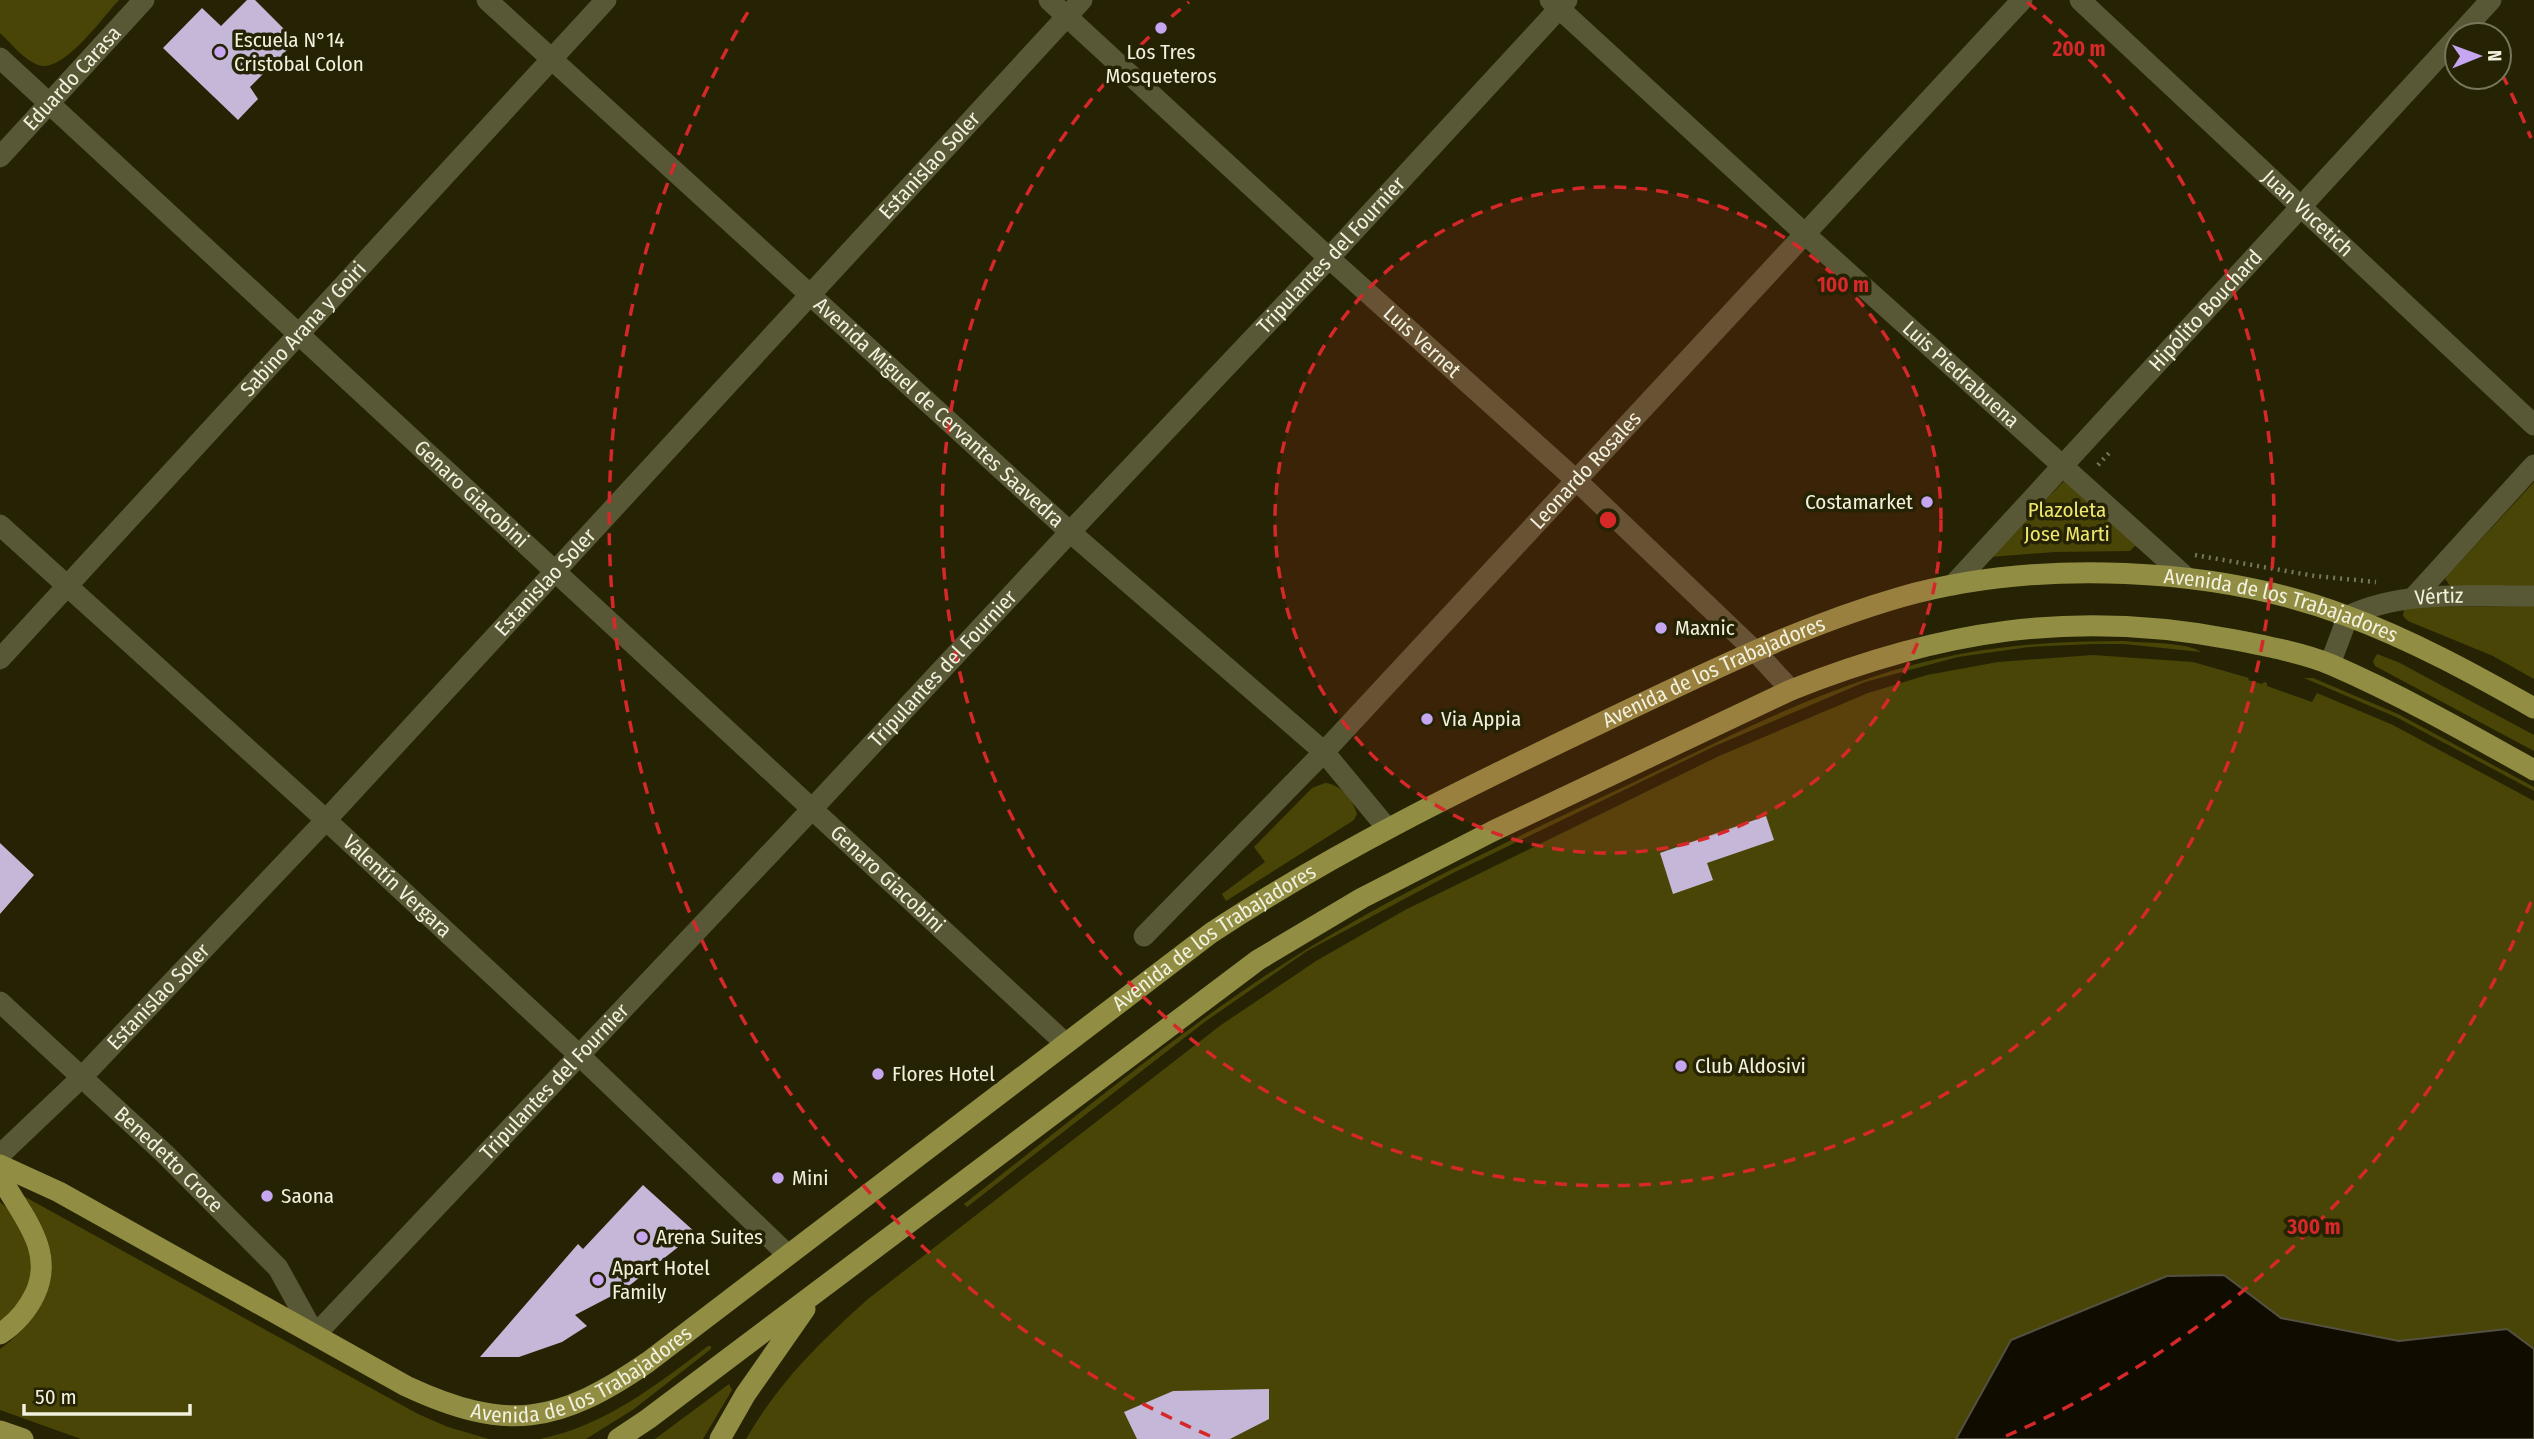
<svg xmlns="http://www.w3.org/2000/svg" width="2534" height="1439" viewBox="0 0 2534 1439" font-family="'Fira Sans Condensed',sans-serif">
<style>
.green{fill:#494507}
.water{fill:#100d00;stroke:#545143;stroke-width:2}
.building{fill:#c4b7d8}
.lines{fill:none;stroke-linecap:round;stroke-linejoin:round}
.path{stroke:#77765b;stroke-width:4.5;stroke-dasharray:2 5;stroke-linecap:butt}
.minor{stroke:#595836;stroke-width:21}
.major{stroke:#918d43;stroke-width:21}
.ring{fill:none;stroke:#d62828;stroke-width:3.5;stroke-dasharray:12 9}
.poi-dot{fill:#c6a6f0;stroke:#252303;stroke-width:2.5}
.labels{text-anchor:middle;stroke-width:7;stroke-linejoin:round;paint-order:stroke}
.poi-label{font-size:21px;fill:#f1f1de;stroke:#252303;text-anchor:start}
.street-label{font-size:21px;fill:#f1f1de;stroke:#252303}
.park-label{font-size:21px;fill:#eee66d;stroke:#252303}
.centre{fill:#d62828;stroke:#252303;stroke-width:3.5}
.ring-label{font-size:21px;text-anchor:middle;font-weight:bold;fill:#d62828;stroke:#252303;stroke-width:7;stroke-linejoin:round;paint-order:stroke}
</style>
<rect width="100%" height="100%" fill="#252303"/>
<path class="green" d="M0,0H119C102,18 63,74 38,65C24,60 11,43 0,33Z
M2066,479L2142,547L2135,546L2130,551L2055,552L1990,557Z
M2534,482V586L2451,587L2445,579L2448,575Z
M2534,606V679L2493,656L2408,621L2403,616L2404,609L2414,607Z
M2124,641C2142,643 2188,642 2201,652L2124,644H2093L2029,647L1958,657L1865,682L1715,746L1453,873L1307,951L1206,1021L967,1207L964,1204C1076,1117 1186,1024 1307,949C1410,886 1521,835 1630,784C1736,733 1844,676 1960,654C2014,644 2069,641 2124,641Z
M2377,654L2398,662L2534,735V751L2375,666L2373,661Z
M2093,655L2193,662L2249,678L2248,680L2262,684L2264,682L2267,683V686L2312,702L2317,693L2393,725L2534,801V1349L2507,1329L2399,1341L2281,1318L2224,1276H2167L2011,1340L1956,1439H746C780,1381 819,1343 868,1299L1221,1025L1316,961L1405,910L1719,756L1868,693L1927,675L1998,662Z
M2304,678H2313L2398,714L2534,787V791L2396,717Z
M1325,783C1340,784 1353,799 1357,814L1354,820L1226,901L1222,894L1265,862L1254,847L1312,788Z
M18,1193L418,1414L448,1427L489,1439H81L0,1410V1349C37,1322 65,1281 45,1234C39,1219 28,1206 18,1193Z
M0,1202L8,1209L33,1249L31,1289L0,1327Z
M708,1346H711V1349L634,1409L586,1439H540C606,1425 655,1386 708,1346Z
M729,1384L732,1390L703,1439H655Z"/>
<path class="water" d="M2224,1275L2281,1318L2399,1341L2507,1329L2534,1349V1439H1956L2011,1340L2167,1276Z"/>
<path class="building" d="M247,0H255L296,41L250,87L258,99L238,120L163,48L202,8L221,26Z
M1766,816L1774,840L1707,863L1713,880L1673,894L1660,853Z
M0,843L34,875L0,914Z
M643,1185L696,1233L625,1289L575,1315L587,1326L562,1342L519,1357H480L578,1244L583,1249Z
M1269,1389V1419L1230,1439H1137L1124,1412L1173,1391Z"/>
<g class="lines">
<path class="path" d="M2098,465L2109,453
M2195,555L2315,576L2376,582"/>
<g class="minor">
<path id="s1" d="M487,0L1070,532L1324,752L1387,828"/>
<path id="s2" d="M1049,0L1329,258L1577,481L1755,651L1791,690"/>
<path id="s3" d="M1550,0L1805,234L2187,578"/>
<path id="s4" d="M2080,0L2534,425"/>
<path d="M2459,35L2491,0"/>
<path id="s5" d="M0,58L1065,1043"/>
<path id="s6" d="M0,157L144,0"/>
<path id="s7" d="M0,525L326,820L579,1055L787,1254"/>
<path id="s8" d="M1953,585L2457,37"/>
<path d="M2413,598L2534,465"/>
<path id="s9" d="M0,659L606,0"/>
<path id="s10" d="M2330,664L2348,616C2405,589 2472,597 2534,596"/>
<path id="s11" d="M1144,936L1324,752L2022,0"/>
<path id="s12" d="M0,1002L165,1154L278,1268L315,1335L812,809L1070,532L1329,258L1567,0"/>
<path id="s13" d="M0,1155L82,1077L326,820L1082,0"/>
</g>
<g class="major">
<path id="s14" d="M0,1165L59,1192L406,1386C507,1433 558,1424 648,1362L1211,933C1335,851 1469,786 1603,722C1700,676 1797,627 1901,597C2037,559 2215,566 2347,616C2412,640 2474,674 2534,708"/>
<path d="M0,1176C20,1214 56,1249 35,1294C27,1311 15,1324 0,1334"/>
<path d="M0,1431L23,1439"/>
<path d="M618,1439L648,1419L1258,960L1362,898L1493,831L1791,690C1939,631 2072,609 2230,639C2261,645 2304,653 2332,665C2401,695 2468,733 2534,770"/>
<path d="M720,1439L745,1395L805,1309"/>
</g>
</g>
<circle cx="1608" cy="520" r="333" fill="#d62828" fill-opacity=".12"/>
<g class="ring">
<circle cx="1608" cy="520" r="333"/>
<path d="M2027 2A666 666 0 1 1 1189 2"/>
<path d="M2531 902A999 999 0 0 1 2006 1436M1210 1436A999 999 0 0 1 752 5M2502 74A999 999 0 0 1 2531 138"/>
</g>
<g class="poi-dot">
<circle cx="1161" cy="28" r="7"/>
<circle cx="220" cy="52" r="7"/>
<circle cx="1927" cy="502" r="7"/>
<circle cx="1661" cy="628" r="7"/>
<circle cx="1427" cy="719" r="7"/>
<circle cx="1681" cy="1066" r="7"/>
<circle cx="878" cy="1074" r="7"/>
<circle cx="778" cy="1178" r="7"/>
<circle cx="267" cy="1196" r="7"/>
<circle cx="642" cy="1237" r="7"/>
<circle cx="598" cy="1280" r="7"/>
</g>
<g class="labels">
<g class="poi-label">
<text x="234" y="47">Escuela N°14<tspan x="234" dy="24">Cristobal Colon</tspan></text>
<text x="1161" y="59" text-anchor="middle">Los Tres<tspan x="1161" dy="24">Mosqueteros</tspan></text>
<text x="1913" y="509" text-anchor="end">Costamarket</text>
<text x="1675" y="635">Maxnic</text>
<text x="1441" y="726">Via Appia</text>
<text x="1695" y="1073">Club Aldosivi</text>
<text x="892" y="1081">Flores Hotel</text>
<text x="792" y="1185">Mini</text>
<text x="281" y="1203">Saona</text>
<text x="656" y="1244">Arena Suites</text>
<text x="612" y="1275">Apart Hotel<tspan x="612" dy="24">Family</tspan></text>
</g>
<g class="street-label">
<text dy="7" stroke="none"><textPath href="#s6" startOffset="107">Eduardo Carasa</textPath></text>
<text dy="7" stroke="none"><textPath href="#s13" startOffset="1358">Estanislao Soler</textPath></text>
<text dy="7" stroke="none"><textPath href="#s4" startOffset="312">Juan Vucetich</textPath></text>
<text dy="7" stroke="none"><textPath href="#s12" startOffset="1944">Tripulantes del Fournier</textPath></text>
<text dy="7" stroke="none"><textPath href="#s8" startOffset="373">Hipólito Bouchard</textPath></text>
<text dy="7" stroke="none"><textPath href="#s9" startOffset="448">Sabino Arana y Goiri</textPath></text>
<text dy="7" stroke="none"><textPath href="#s2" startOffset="506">Luis Vernet</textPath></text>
<text dy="7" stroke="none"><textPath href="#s3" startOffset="556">Luis Piedrabuena</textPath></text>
<text dy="7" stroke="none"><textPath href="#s1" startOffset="612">Avenida Miguel de Cervantes Saavedra</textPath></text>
<text dy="7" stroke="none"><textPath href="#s11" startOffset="642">Leonardo Rosales</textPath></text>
<text dy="7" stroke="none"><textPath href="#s5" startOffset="642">Genaro Giacobini</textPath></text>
<text dy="7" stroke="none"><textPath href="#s13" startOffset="791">Estanislao Soler</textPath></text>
<text dy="7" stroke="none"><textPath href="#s10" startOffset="145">Vértiz</textPath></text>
<text dy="7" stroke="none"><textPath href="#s14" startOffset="2585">Avenida de los Trabajadores</textPath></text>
<text dy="7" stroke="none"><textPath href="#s12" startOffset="1377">Tripulantes del Fournier</textPath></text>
<text dy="7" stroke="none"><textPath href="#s14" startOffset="1997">Avenida de los Trabajadores</textPath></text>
<text dy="7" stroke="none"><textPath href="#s5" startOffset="1209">Genaro Giacobini</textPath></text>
<text dy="7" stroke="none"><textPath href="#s7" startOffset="537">Valentín Vergara</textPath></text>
<text dy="7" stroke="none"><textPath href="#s14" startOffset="1430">Avenida de los Trabajadores</textPath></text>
<text dy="7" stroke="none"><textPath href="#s13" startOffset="224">Estanislao Soler</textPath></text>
<text dy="7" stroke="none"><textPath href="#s12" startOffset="810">Tripulantes del Fournier</textPath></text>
<text dy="7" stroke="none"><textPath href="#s12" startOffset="231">Benedetto Croce</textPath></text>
<text dy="7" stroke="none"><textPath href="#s14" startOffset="653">Avenida de los Trabajadores</textPath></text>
</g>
<g class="park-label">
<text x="2067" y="517">Plazoleta<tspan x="2067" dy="24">Jose Marti</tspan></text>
</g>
</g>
<circle cx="1608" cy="520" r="10" class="centre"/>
<g class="ring-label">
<text x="2079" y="56">200 m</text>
<text x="1843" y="292">100 m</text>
<text x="2314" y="1234">300 m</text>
</g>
<g transform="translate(2478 56) rotate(89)"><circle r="33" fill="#252303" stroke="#77755b" stroke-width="2"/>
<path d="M0-5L12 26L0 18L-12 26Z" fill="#c6a6f0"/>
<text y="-10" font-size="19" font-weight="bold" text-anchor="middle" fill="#f1f1de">N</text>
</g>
<path d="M24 1404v10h166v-10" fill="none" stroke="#f1f1de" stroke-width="3.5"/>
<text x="35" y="1404" font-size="21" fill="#f1f1de" stroke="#252303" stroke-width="5" paint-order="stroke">50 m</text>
</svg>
